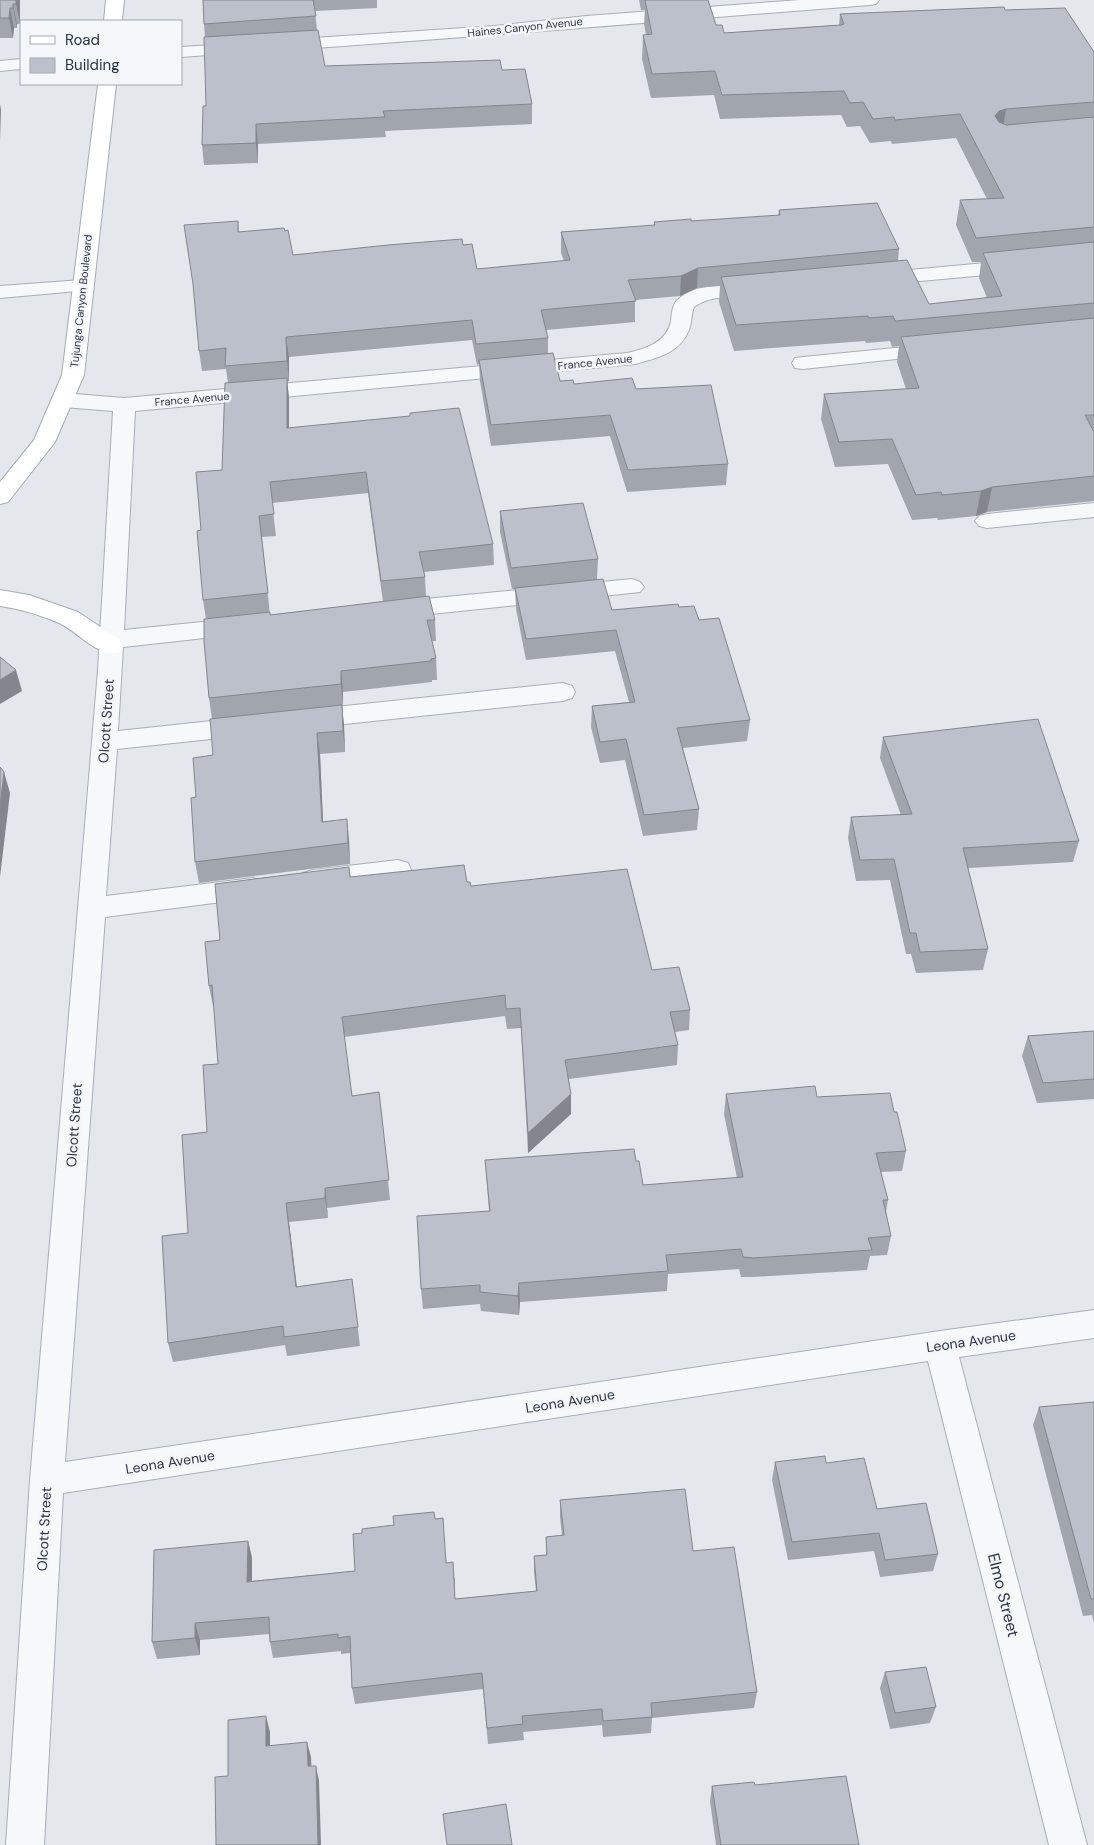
<svg xmlns="http://www.w3.org/2000/svg" width="1094" height="1845" viewBox="0 0 1094 1845" font-family="'DM Sans',sans-serif">
<style>
.lines{fill:none;stroke-linecap:round;stroke-linejoin:round}
.minor-casing{stroke:#a9aeb7;stroke-width:2}
.major-casing{stroke:#a3abb8;stroke-width:2}
.minor{fill:#f7f8fa;fill-rule:evenodd}
.major{fill:#fff;fill-rule:evenodd}
.wall{fill:#a1a5ae;fill-rule:evenodd}
.shaded-wall{fill:#83868d}
.building{fill:#bbc0ca;stroke:#83868d}
.labels{text-anchor:middle;stroke-width:5;stroke-linejoin:round;paint-order:stroke}
.far-street-label{font-size:11px;fill:#2b3445;stroke:#f4f6f9}
.street-label{font-size:14px;fill:#2b3445;stroke:#f4f6f9}
.near-street-label{font-size:16px;fill:#2b3445;stroke:#f4f6f9}
</style>
<rect width="100%" height="100%" fill="#e4e7ec"/>
<g class="lines">
<defs>
<path id="minor" d="M800,0H879L876,4L870,5C674,20 479,37 283,50L277,49L274,45L277,41L283,40L495,26L586,16Z
M242,43L248,44L251,48L248,52L181,57V47Z
M21,59V69L0,71V61Z
M1094,253V265L877,285L870,283L867,279L870,275L877,273Z
M82,280L89,282L92,286L89,290L0,298V286Z
M741,284L764,286L767,290L764,294C741,300 714,292 694,307C691,314 692,322 689,330C680,353 657,358 635,364L135,411L124,630L241,618L250,620L253,626L250,632L241,634L123,647L118,731L249,717L258,720L262,726L258,732L249,735L117,749L106,896L253,878L263,881L267,888L263,895L253,898L105,917L65,1462L940,1331L1094,1310V1338L959,1357L1087,1845H1049L928,1361L63,1493L44,1845H6L30,1480L98,670L113,411L63,407L55,405L52,400L55,395L63,393L124,398L627,353C646,349 667,342 671,321C672,312 672,303 681,297C696,285 722,285 741,284Z
M936,344L943,346L947,350L943,354L803,369L795,368L792,363L795,358L803,357Z
M1094,503V517L987,528L979,526L975,521L979,516L987,514Z
M632,579L640,582L644,587L640,592L394,618L385,616L382,610L385,604L394,602Z
M563,683L572,686L575,692L572,698L563,701L307,728L298,725L294,719L298,713L307,710Z
M398,860L408,863L411,870L408,877L398,880L313,890L303,887L299,880L303,873L313,870Z"/>
<path id="major" d="M106,0H124L122,21H104Z
M98,84H116L84,375L55,442L8,502L0,504V482L34,440L62,375Z
M0,590L29,595L78,612L120,640L123,646L120,652C97,658 79,632 59,623C41,615 20,609 0,606Z"/>
</defs>
<use href="#minor" class="minor-casing"/>
<use href="#major" class="major-casing"/>
<use href="#minor" class="minor"/>
<use href="#major" class="major"/>
</g>
<path class="wall" d="M0,0H20V24H17V28H14L13,38H0Z
M203,0H377V8L315,11L317,30L325,66L502,70L532,104V124L385,131L386,137L258,144V163L204,165L202,145L206,106L205,37L204,24Z
M639,0H708L716,25L724,33L839,25L840,14L1005,10L1094,52V501L987,512L976,516L938,520L937,518L912,520L888,464L835,467L821,419L824,394L906,389L897,362L899,346L892,347L890,341L866,343L865,341L734,351L719,302L720,286L697,288L680,296L635,300V322L546,330L548,338V353L560,381L574,384L636,389L728,464L726,485L627,492L610,436L491,446L480,381L479,364L477,365L472,340L289,357V381L287,382L289,398V428L493,544L494,565L424,572L425,577L426,597L435,620L436,641H432L436,658L437,680H432V682L343,692V705L212,719L209,698L206,619L203,600L201,530L222,470L228,383L226,369L202,371L199,351L238,221L239,232L293,255L463,245L477,269L564,261L561,253V232L654,226V222L691,221L778,216L779,210L899,249L898,261L929,304L987,298L979,278L981,262H972L956,225L960,200L987,199L956,138L892,144L891,141L870,143L860,126L847,127L841,115L720,119L714,95L651,98L642,59L643,35H646L644,24L645,10H641ZM368,493L383,602L270,615L262,537L276,536L272,503Z
M500,511L598,559L597,579L612,610L679,607L699,620L750,720L747,741L683,748L699,809L697,830L643,836L625,760L600,763L591,727L592,706L629,702L615,651L526,660L516,609L515,589H512L500,532Z
M342,705L344,726L345,752L320,754L323,822L349,840L350,864L199,883L195,862L196,797L213,755Z
M883,737L1079,841L1073,862L968,868L988,949L983,970L916,973L911,954H906L890,880L856,881L848,838L851,817L901,815L880,758Z
M349,867L350,877L467,882L471,886L652,970L690,1010L689,1030L675,1032L678,1045L677,1065L569,1079L571,1114L528,1153L521,1028L507,1029L505,1016L344,1037L352,1096L379,1092L390,1200L327,1208L328,1218L289,1222L297,1287L352,1279L360,1346L287,1356L285,1345L173,1362L168,1343L188,1233L207,1132L218,1064L214,1006H213L209,986Z
M1094,1031V1099L1037,1103L1022,1056L1028,1036Z
M726,1094L817,1097L894,1112L906,1151L902,1171L881,1172L888,1200L886,1212L891,1236L887,1255L870,1256L867,1270L752,1277H741L739,1269L668,1274L667,1291L520,1302L519,1315L481,1311L480,1304L423,1309L421,1289L489,1211L485,1160L636,1161L643,1185L737,1178L724,1114Z
M1094,1402V1623L1092,1615L1083,1616L1033,1425L1039,1407Z
M775,1462L826,1463L877,1509L938,1554L933,1571L880,1577L874,1551L788,1560L772,1480Z
M560,1500L693,1551L757,1692L754,1708L652,1718L651,1733L603,1737L602,1725L523,1732L524,1740L488,1744L483,1689L355,1704L352,1688L350,1653L341,1654V1651L273,1658L270,1642L269,1634L200,1640V1655L157,1659L152,1642L248,1541L252,1558V1581L355,1571L362,1533L394,1525L435,1519L447,1563L455,1579V1599L536,1591L534,1573V1556L546,1555V1537L562,1535L560,1517Z
M885,1672L936,1707L930,1723L890,1729L880,1688Z
M755,1785L859,1845H716L710,1801L712,1786Z"/>
<path class="shaded-wall" d="M16,0H20V24L16,4Z
M13,4L17,24V28L13,8Z
M10,8L14,28L13,38L9,18Z
M0,104L1,110L0,141Z
M1006,109L1002,133L995,116L999,111Z
M256,124L258,144V163L256,143Z
M698,268L697,288L680,296L681,276Z
M286,337L289,357V381L287,361Z
M287,378L289,398V449L287,428Z
M992,487L987,512L976,516L981,491Z
M16,670L22,691L0,704V680Z
M341,671L343,692V705L341,684Z
M342,705L344,726L345,752L343,731Z
M317,733L320,754L324,843L322,822Z
M4,772L10,793L0,877V807Z
M347,819L349,840L350,864L348,843Z
M571,1094V1114L528,1153V1133Z
M325,1188L328,1218L325,1198Z
M286,1203L289,1222L299,1306L296,1287Z
M519,1283L520,1302L519,1315L518,1296Z
M248,1541L252,1558V1599L247,1582Z
M195,1623L200,1640V1655L195,1638Z
M266,1716L270,1732V1762L266,1746Z
M307,1742L311,1757L312,1781L308,1766Z
M316,1766L319,1781L321,1845H318Z"/>
<path class="building" d="M0,0H16V4H13V8H10L9,18H0Z
M203,0H313L316,16L204,24Z
M645,0H708L716,25H722L724,33L841,25L844,24L840,14L1004,7L1005,10L1065,8L1094,52V102L1006,109L999,111L995,116L999,122L1006,125L1094,117V227L976,238L960,200L1004,198L960,114L895,120L894,117L873,119L863,102L850,103L844,91L722,95L715,71L652,74L643,35L652,34Z
M318,30L325,66L500,60L502,70L525,69L532,104L383,111L385,117L256,124V143L202,145L203,106H206L204,37Z
M877,203L899,249L698,268L681,276L628,280L636,301L541,310L548,338L476,344L472,320L286,337L287,361L225,366L226,348L199,351L193,284L184,225L238,221V232L284,228L285,231L288,230L293,255L388,245L462,239L463,245L472,244L477,269L570,260L561,232L655,225L654,222L691,219V221L780,215L779,210Z
M1094,242V303L895,321L893,316L869,318L868,316L736,325L721,277L907,260L929,304L1002,296L983,253Z
M1094,318V415H1085L1094,432V476L992,487L981,491L942,495L941,492L916,495L892,439L839,442L824,394L919,388L901,337Z
M553,353L560,381L573,380L574,384L632,378L636,389L711,385L728,464L628,470L610,415L491,425L479,360Z
M287,378V428L410,416V413L459,408L493,544L419,552L425,577L381,581L366,472L270,482L274,514L259,516L268,593L203,600L197,531L201,530L196,472L222,470L225,383Z
M583,503L598,559L511,568L500,511Z
M603,579L612,610L678,604L679,607L694,606L699,620L719,618L750,720L677,728L699,809L644,815L626,739L600,742L592,706L635,702L616,630L526,639L515,588Z
M429,596L435,620H427L436,658L431,659V661L341,671V684L209,698L204,641V619L270,612V615Z
M0,657L16,670L0,680Z
M342,705L343,731L317,733L322,822L347,819L348,843L195,862L191,798L196,797L193,758L213,755L210,719Z
M1038,719L1079,841L963,848L988,949L920,952L916,933H910L894,859L860,860L851,817L912,814L883,737Z
M0,767L4,772L0,807Z
M464,865L467,882H470L471,886L627,869L652,970L679,967L690,1010L670,1012L678,1045L565,1060L571,1094L528,1133L520,1008L506,1009L505,995L342,1017L352,1096L379,1092L389,1180L325,1188V1198L286,1203L296,1287L352,1279L358,1327L284,1337L283,1326L168,1343L162,1236L188,1233L182,1135L207,1132L203,1065L218,1064L212,985L209,986L205,942L220,940L215,884L349,867L350,877Z
M1094,1031V1079L1043,1083L1028,1036Z
M815,1086L817,1097L890,1093L894,1112H897L906,1151L876,1153L888,1200H883L891,1236L868,1238L872,1250L754,1258L743,1257L741,1249L666,1255L668,1271L519,1283L518,1296L480,1292V1285L421,1289L417,1216L490,1211L485,1160L634,1149L636,1161H639L643,1185L743,1177L726,1094Z
M1094,1402V1599H1091L1039,1407Z
M825,1456L826,1463L864,1458L877,1509L926,1503L938,1554L885,1560L879,1533L792,1542L775,1462Z
M685,1489L693,1551L734,1547L757,1692L651,1703L652,1717L603,1721L602,1709L522,1716L523,1724L487,1728L482,1673L352,1688L350,1636L338,1638V1634L270,1642L269,1617L195,1623V1638L152,1642L154,1550L248,1541L247,1582L355,1571L353,1534L362,1533V1529L394,1525L393,1516L434,1512L435,1519L443,1518L446,1563L453,1562L455,1599L537,1591L534,1556L547,1555L546,1537L564,1535L560,1500Z
M926,1667L936,1707L895,1713L885,1672Z
M266,1716V1746L307,1742L308,1766H316L318,1845H216L215,1777L228,1776V1720Z
M846,1776L859,1845H721L712,1786L754,1782L755,1785Z
M506,1804L512,1845H447L443,1814Z"/>
<g class="labels">
<g class="far-street-label">
<text transform="translate(525 27) rotate(-6)" y="4">Haines Canyon Avenue</text>
<text transform="translate(81 301) rotate(-84)" y="4">Tujunga Canyon Boulevard</text>
<text transform="translate(595 362) rotate(-6)" y="4">France Avenue</text>
<text transform="translate(192 399) rotate(-5)" y="4">France Avenue</text>
</g>
<g class="street-label">
<text transform="translate(106 721) rotate(-86)" y="5">Olcott Street</text>
<text transform="translate(74 1125) rotate(-86)" y="5">Olcott Street</text>
<text transform="translate(971 1341) rotate(-8)" y="5">Leona Avenue</text>
<text transform="translate(570 1401) rotate(-9)" y="5">Leona Avenue</text>
<text transform="translate(170 1462) rotate(-9)" y="5">Leona Avenue</text>
<text transform="translate(44 1529) rotate(-87)" y="5">Olcott Street</text>
</g>
<g class="near-street-label">
<text transform="translate(1004 1595) rotate(76)" y="6">Elmo Street</text>
</g>
</g>
<rect x="20" y="20" width="162" height="65" fill="#f4f6f9" stroke="#a4a8b1"/>
<rect x="30" y="36" width="25" height="8" fill="#ffffff" stroke="#a4a8b1"/>
<text x="65" y="45" font-size="15" fill="#2b3445">Road</text>
<rect x="30" y="58" width="25" height="15" fill="#bbc0ca" stroke="#a4a8b1"/>
<text x="65" y="70" font-size="15" fill="#2b3445">Building</text>
</svg>
